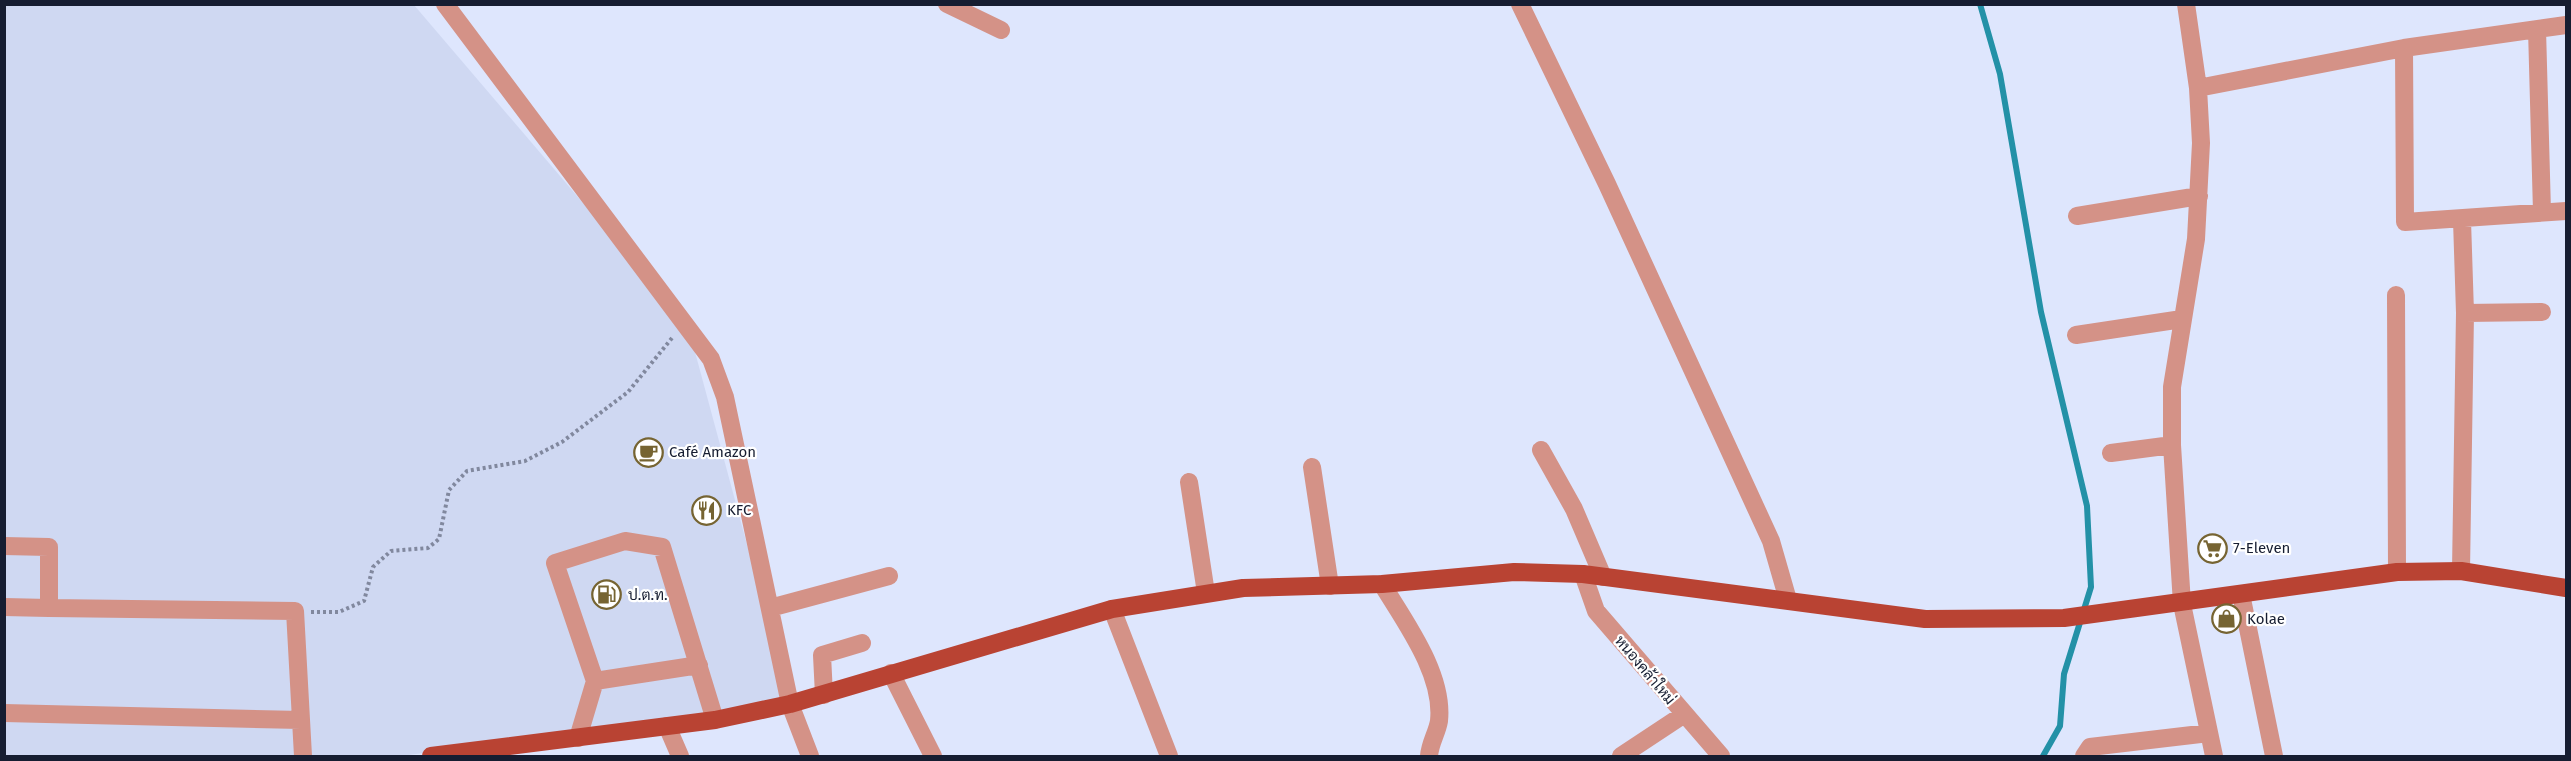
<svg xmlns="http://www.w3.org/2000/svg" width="2571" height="761" viewBox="0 0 2571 761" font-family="'Fira Sans',Sarabun,sans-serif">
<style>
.built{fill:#cfd8f2}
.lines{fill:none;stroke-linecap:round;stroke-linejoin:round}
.stream{stroke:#2391a7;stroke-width:6}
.path{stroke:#81889e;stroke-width:4;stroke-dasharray:3 3;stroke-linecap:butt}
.minor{stroke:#d49287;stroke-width:18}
.major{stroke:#b94333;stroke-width:18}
.labels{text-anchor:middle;stroke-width:4.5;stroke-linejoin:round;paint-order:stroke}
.poi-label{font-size:15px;fill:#161d31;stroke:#fff;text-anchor:start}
.street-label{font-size:15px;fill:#161d31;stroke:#fff}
</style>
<rect width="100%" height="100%" fill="#dee6fd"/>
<path class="built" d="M4,5H414L688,326L790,704L401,756H5Z"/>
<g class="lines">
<path class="stream" d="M1980,4L2000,74L2041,312L2087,506L2091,587L2064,674L2060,726L2043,756"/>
<path class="path" d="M311,612H339L364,601L373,567L391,551L428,548L439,539L449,490L467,471L525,461L562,442L628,392L672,338"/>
<path class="minor" d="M445,4L711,359L725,397L790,704L810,756
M947,4L1001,30
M1520,4L1607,184L1771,541L1788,600
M2186,4L2198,88L2201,143L2196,239L2172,387V445L2182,604L2214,756
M2537,29L2542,212
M2404,48L2405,222L2566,211
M2198,88L2404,48L2566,25
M2077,216L2199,196
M2396,295L2397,572
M2465,313L2542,312
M2076,335L2182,319
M1541,450L1574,509L1603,577
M2111,453L2172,445
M1312,467L1330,586
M1189,482L1206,593
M4,546L49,547V608L4,607
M2461,571L2465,313L2462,220
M1583,574L1596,611L1721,756
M1382,584C1405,622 1444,674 1439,721C1437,733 1430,743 1429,756
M2241,594L2274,756
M49,608L295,611L303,756
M770,608L889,576
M1112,609L1169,756
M891,673L933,756
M595,681L699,665
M824,695L822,655L862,643
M4,713L301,720
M667,726L680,756
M578,738L595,681L555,563L625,541L662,547L715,720
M1621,756L1683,715
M2084,756L2090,747L2209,733"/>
<path class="major" d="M431,756L715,720L790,704L1112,609L1243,588L1382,584L1514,572L1583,574L1925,619L2064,618L2397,572L2461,571L2566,588"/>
</g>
<defs>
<symbol id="cafe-ring" viewBox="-11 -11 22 22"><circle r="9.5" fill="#fff" stroke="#766432" stroke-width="1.5"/><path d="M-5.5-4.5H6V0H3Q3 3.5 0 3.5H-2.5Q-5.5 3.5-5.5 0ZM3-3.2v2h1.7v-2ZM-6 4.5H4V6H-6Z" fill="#766432"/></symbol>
<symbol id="restaurant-ring" viewBox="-11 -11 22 22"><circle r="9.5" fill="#fff" stroke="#766432" stroke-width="1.5"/><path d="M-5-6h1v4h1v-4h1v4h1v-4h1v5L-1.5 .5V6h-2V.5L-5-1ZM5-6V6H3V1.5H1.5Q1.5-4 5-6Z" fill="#766432"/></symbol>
<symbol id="supermarket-ring" viewBox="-11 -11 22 22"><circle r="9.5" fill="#fff" stroke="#766432" stroke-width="1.5"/><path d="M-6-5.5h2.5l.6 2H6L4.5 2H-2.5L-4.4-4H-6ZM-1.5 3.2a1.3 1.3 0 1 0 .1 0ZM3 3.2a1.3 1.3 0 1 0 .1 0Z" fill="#766432"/></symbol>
<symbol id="fuel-ring" viewBox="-11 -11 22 22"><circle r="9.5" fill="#fff" stroke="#766432" stroke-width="1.5"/><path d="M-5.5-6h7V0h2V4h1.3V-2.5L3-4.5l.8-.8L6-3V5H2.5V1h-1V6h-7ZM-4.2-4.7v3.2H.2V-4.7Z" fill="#766432"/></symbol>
<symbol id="shop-ring" viewBox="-11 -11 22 22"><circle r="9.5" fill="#fff" stroke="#766432" stroke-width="1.5"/><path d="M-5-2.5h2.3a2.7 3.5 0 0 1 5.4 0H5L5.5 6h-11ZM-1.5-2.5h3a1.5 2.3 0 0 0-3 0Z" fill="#766432"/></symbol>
</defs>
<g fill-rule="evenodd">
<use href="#cafe-ring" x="632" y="436" width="33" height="33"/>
<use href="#restaurant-ring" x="690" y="494" width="33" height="33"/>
<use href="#supermarket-ring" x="2196" y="532" width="33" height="33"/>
<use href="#fuel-ring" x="590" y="578" width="33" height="33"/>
<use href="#shop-ring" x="2210" y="602" width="33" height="33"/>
</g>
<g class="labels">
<g class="poi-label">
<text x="669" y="457">Café Amazon</text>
<text x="727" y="515">KFC</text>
<text x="2233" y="553">7-Eleven</text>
<text x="628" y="600">ป.ต.ท.</text>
<text x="2247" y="624">Kolae</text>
</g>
<g class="street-label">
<text transform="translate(1645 670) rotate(50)" y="5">หนองคล้าใหม่</text>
</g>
</g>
<rect width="2571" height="761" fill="none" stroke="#161d31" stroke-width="12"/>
</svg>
